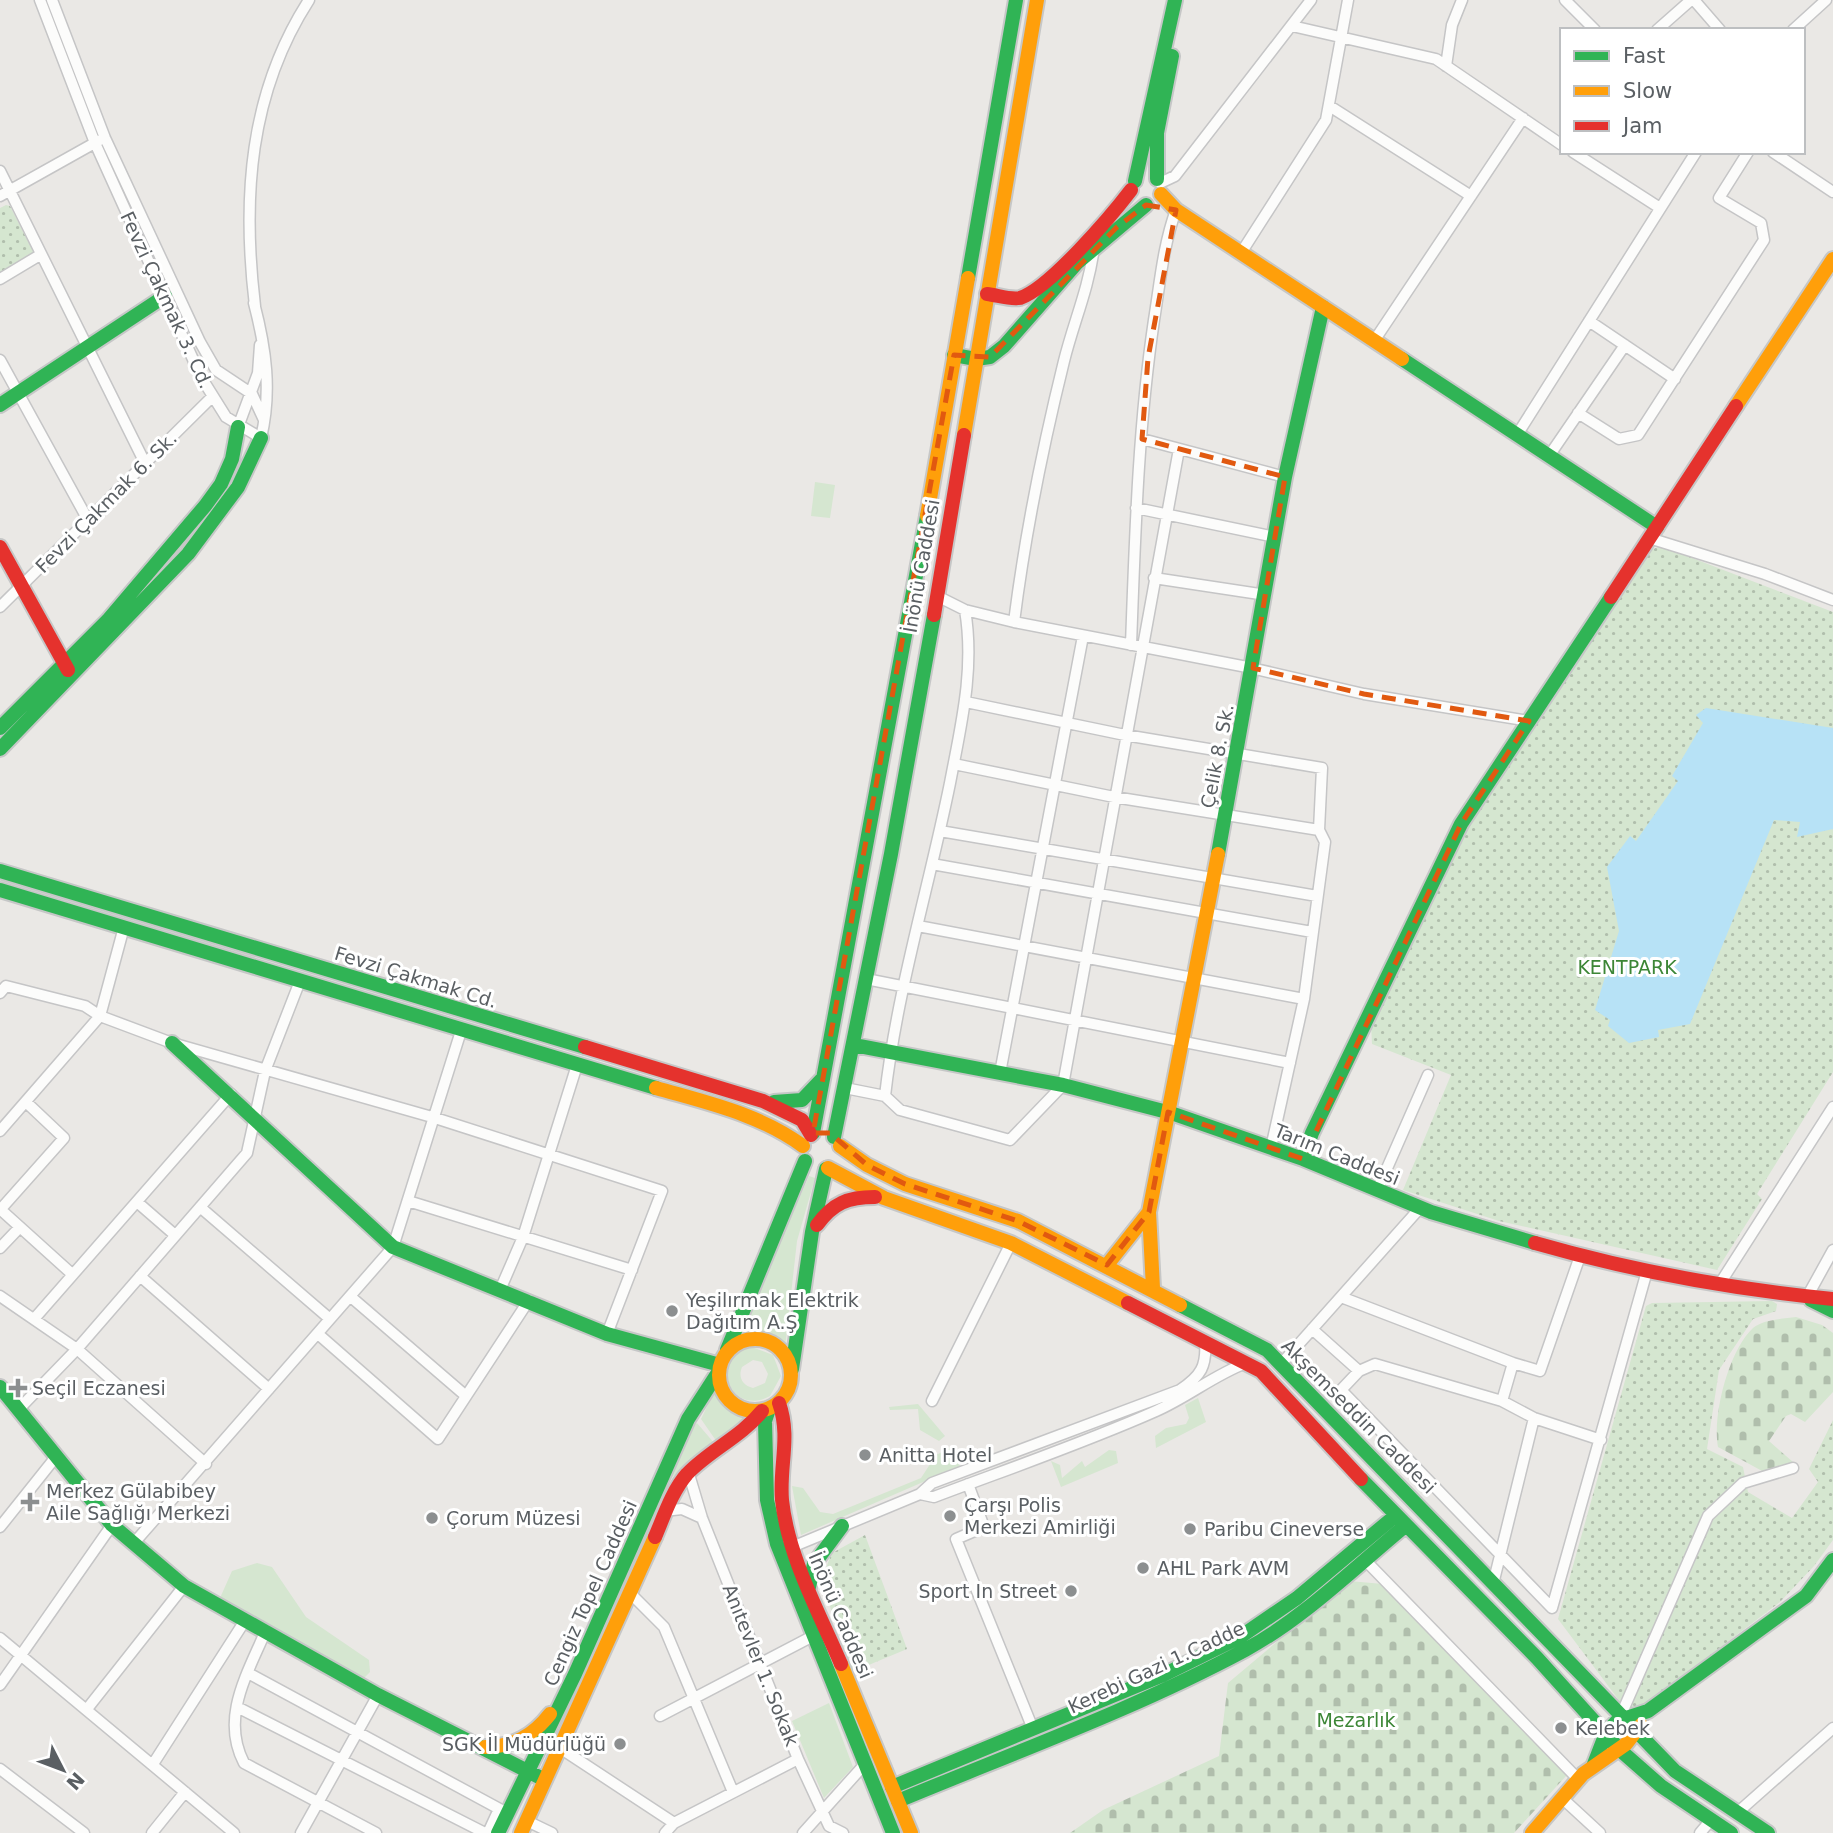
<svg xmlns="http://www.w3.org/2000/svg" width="1833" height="1833" viewBox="0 0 1833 1833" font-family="'DejaVu Sans',sans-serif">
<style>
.green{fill:#d5e6d0;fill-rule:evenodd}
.cemetery{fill:url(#cemetery-stones)}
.park{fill:url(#park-dots)}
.water{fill:#b7e2f6}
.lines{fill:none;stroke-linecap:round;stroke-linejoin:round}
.street-casing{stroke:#c5c5c6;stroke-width:13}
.fast-casing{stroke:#c6c7c7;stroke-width:18}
.slow-casing{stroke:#c6c7c7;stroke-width:18}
.jam-casing{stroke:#c6c7c7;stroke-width:18}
.street{stroke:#fcfcfb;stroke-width:10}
.fast{stroke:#30b455;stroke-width:14}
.slow{stroke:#ff9f0a;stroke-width:14}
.jam{stroke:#e5322d;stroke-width:14}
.marked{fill:none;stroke:#e15910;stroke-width:5;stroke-dasharray:14 9;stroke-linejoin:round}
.poi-dot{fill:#8c8f90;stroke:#fff;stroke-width:2.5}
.labels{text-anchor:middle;stroke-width:6;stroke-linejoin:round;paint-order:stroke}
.street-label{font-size:19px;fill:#5a5f63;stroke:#fff}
.park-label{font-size:19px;fill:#3c8636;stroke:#fff}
.poi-label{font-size:19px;fill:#5a5f63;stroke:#fff;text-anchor:start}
</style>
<defs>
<pattern id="cemetery-stones" width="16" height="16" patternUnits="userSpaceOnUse" patternTransform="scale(1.75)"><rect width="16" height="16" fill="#d5e6d0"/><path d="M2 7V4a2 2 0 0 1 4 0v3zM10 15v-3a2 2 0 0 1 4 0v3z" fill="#b0beac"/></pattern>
<pattern id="park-dots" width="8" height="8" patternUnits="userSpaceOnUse" patternTransform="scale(1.75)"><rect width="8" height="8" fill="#d5e6d0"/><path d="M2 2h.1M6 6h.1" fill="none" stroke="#b0beac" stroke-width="1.8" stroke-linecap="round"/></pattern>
</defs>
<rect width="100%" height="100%" fill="#eae8e5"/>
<path class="green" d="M815,482L835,485L830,518L811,516Z
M809,1176L815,1178L797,1241L785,1348L756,1334H740Z
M752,1347L773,1355L781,1376L770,1396C730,1418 707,1357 752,1347ZM753,1360L762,1362L768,1374L765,1383L753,1388C742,1385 738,1377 742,1367Z
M715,1390L748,1420L717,1442L701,1419Z
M1198,1398L1206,1422L1156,1448L1155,1436L1166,1428L1186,1424L1189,1418L1185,1405Z
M918,1404L945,1436L939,1441L920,1430L918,1409L890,1410L889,1407Z
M697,1423L715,1444L685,1464L670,1480L667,1478L688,1430Z
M950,1448L956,1454L960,1466L801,1535L792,1486L803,1488L820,1512L833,1514L921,1478L936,1455Z
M1109,1450L1116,1451L1118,1463L1061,1487L1051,1461L1060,1465L1062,1478L1082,1461L1085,1467Z
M257,1563L272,1567L306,1617L369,1660L370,1672L364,1678L220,1598L232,1571Z
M829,1703L853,1767L824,1798L792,1721Z"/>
<path class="cemetery" d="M1796,1317L1822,1325L1833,1333V1392L1805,1422L1791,1414L1786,1416L1769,1441L1793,1462L1764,1472L1718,1447C1712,1415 1729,1350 1753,1328C1764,1319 1783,1319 1796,1317Z
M1349,1581L1383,1584L1567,1775L1514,1833H1070L1103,1810L1219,1756L1228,1683Z"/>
<path class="park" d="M6,205L10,206L34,253L0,273V208Z
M1661,546L1833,612V1072L1757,1194L1762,1199L1717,1270L1499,1221L1403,1190L1451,1075L1372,1044L1371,1024L1470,816L1650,550Z
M1772,1301L1777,1304L1776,1311L1753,1319L1719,1370L1707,1449L1743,1467L1748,1492L1792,1518L1818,1482L1809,1469L1833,1420V1540L1814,1566L1780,1602L1646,1704L1633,1708L1621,1703L1558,1619L1646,1306L1652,1303Z
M865,1535L907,1649L852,1672L821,1580L832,1553Z"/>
<path class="water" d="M1706,708L1833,728V829L1797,837L1800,822L1774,820L1690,1024L1658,1030L1659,1037L1629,1043L1608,1026L1610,1020L1595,1010L1619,931L1607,867L1630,836L1636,841L1678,781L1672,776L1703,723L1696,715Z"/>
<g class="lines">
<defs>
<path id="street" d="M40,0L95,143L201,377L226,417L261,438C272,391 266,349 254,303
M52,0L105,138L200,342L216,370L252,394L264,420
M1565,0L1595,30
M1694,0L1720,30
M1292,26L1436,59L1562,145
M1657,30L1691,0
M1793,30L1826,0
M1446,66L1452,25L1462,0
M1331,107L1471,196
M1573,152L1660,208
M1773,152L1833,192
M0,171L145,463
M1160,183L1175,176L1311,0
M0,196L100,140
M1241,253L1326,120L1348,0
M0,279L40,255
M255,306C242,198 249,93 309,0
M1589,321L1675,379
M1374,341L1523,118
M0,360L88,520
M1578,413L1619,439L1638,435L1764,240L1761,223L1719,198L1748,152
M238,427L258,373L260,345
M1517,435L1696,152
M1142,439L1285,477
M1549,456L1625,345
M1136,508L1275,537
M1649,538L1765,574L1833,600
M1154,578L1266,595
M937,596L965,610L1014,622L1247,667L1364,694L1529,721
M0,607L212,397
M965,610C975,669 961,725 950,783C929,887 897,990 885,1096L900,1110L1010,1140L1063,1085L1179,449
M1014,622C1025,535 1043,446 1064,361C1074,321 1088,291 1094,248
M1131,645C1135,537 1138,428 1154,320C1160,283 1163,246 1176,210
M966,702L1125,735L1322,768L1319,830L1325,842L1304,999L1271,1148
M954,764L1114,797L1319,830
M940,831L1317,896
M932,864L1312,932
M918,926L1304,999
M866,979L1290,1063
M0,993L6,986L85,1006L100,1016L172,1043L432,1117L662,1191L607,1334
M1000,1073L1083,636
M845,1088L885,1096
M0,1131L100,1016L124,927
M1377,1191L1428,1075
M408,1201L632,1270
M137,1202L175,1235
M200,1207L330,1319
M0,1209L72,1274
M0,1210L64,1138L27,1103
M0,1248L20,1227
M140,1276L269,1389
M1719,1285L1833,1107
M500,1290L523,1237L577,1065
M0,1296L77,1349L206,1464
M351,1297L466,1396
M1341,1297L1513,1363L1540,1371L1580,1256
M1807,1297L1833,1250
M34,1319L231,1094
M1312,1329L1359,1371
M318,1334L438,1439L529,1300
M1282,1363L1420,1208
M932,1401L1011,1243
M1502,1401L1513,1363
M18,1410L77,1349L247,1153L265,1071L300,981
M1601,1440L1534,1418L1502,1401L1375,1364L1359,1371L1341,1390L1552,1608L1647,1271
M688,1471L702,1518L798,1759L829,1826L843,1833
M968,1484L984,1527L956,1539L1033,1729
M920,1494L934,1497C1008,1469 1084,1443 1156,1411C1188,1397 1214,1375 1246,1363
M664,1511L682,1509L702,1518
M0,1527L55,1458
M134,1543L393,1247L461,1031
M792,1547L920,1494L932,1483L1180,1390C1201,1376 1207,1366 1205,1341
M1365,1560L1578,1779
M1494,1580L1534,1418
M629,1592L664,1627L733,1792
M266,1630C248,1673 220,1717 244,1763L376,1833
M0,1638L234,1833
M248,1673L507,1813
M0,1685L112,1525
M237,1707L485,1833
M87,1709L184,1586
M1621,1715L1708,1516L1743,1483L1793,1468
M660,1716L813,1636
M560,1748L674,1823
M153,1764L246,1619
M0,1769L84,1833
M1562,1798L1600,1833
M1737,1813L1833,1728
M527,1821L552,1833
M152,1833L185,1792
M301,1833L378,1695
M488,1833L499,1809
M665,1833L674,1823L798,1759
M803,1833L864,1765
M1700,1833L1711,1820"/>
<path id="fast" d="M1157,179V133L1172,56
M1135,181L1175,0
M968,278L1016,0
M954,355L976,359
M976,359L990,357L1004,346L1077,263L1146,205
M1402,359L1657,527
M0,405L165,296
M0,728L108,620L205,506L221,484L232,459L238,427
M0,749L188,554L238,487L261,438
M1218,854L1285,477L1323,307
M0,871L585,1047
M0,890L656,1088
M172,1043L393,1247L607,1334L720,1365
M854,1045L1063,1085L1171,1113L1303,1159L1431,1212L1535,1243
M774,1102L802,1100L821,1080
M813,1133L927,516
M834,1137L891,854L934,615
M1303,1159L1312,1133L1461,824L1611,597
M1811,1300L1833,1311
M1180,1305L1267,1350L1675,1771L1768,1833
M727,1350L805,1161
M792,1369L812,1232L826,1169
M0,1387L112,1525L184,1586L378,1695L543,1779
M769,1409L765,1421L767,1500L777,1544L893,1833
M1361,1479L1537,1658L1620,1750L1661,1786L1731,1833
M809,1587L814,1564L842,1526
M1594,1764L1606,1733L1617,1721L1648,1711L1806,1596L1833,1560
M892,1787L1163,1675L1240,1637L1297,1598L1395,1516
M898,1801C1013,1753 1135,1709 1245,1650C1304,1618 1354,1568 1405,1526
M498,1833L575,1674L688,1419L719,1371"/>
<path id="slow" d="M1161,194L1176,210L1402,359
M1736,406L1833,259
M964,435L1037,0
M927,516L968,278
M656,1088C708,1103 759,1114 803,1146
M840,1146L867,1165L905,1184L1018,1221L1180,1305
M828,1168L884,1198L1011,1243L1128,1303
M1107,1265L1149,1212
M1153,1288L1149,1212L1218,854
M719 1375a36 36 0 1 1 72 0a36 36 0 1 1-72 0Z
M841,1664L911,1833
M485,1747C513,1747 533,1736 550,1714
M521,1833L655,1537
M1532,1833L1583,1774L1626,1744L1641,1725"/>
<path id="jam" d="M987,294C997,295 1010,300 1020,298C1049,289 1112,215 1131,190
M0,547L68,670
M1611,597L1736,406
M934,615L964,435
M585,1047L763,1101L802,1120L811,1135
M817,1225C833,1203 848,1197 875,1197
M1535,1243C1632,1271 1732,1289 1833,1299
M1128,1303L1261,1371L1361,1479
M779,1403C791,1437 779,1466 782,1500C788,1557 819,1612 841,1664
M655,1537C664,1516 672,1491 687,1474C710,1450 741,1437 762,1411"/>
</defs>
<use href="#street" class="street-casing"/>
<use href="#fast" class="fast-casing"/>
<use href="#slow" class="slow-casing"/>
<use href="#jam" class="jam-casing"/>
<use href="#street" class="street"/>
<use href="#fast" class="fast"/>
<use href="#slow" class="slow"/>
<use href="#jam" class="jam"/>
</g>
<path class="marked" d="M1146,205L1176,210L1148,358L1142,439L1285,477L1253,668L1364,694L1529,721L1461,824L1303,1159L1168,1112L1149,1212L1107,1265L1018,1221L905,1184L867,1165L830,1133H813L954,355L990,357L1117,227Z"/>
<g class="poi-dot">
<circle cx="672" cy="1311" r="7"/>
<path d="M14.5 1377.5h7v7h7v7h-7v7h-7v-7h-7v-7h7z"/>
<circle cx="865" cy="1455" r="7"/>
<path d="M26.5 1491.5h7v7h7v7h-7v7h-7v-7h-7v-7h7z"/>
<circle cx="950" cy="1516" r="7"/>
<circle cx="432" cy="1518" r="7"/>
<circle cx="1190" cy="1529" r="7"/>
<circle cx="1143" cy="1568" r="7"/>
<circle cx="1071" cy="1591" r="7"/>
<circle cx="1561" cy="1728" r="7"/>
<circle cx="620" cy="1744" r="7"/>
</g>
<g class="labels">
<g class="street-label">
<text transform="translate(167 300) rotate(65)" y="7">Fevzi Çakmak 3. Cd.</text>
<text transform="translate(106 502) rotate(-45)" y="7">Fevzi Çakmak 6. Sk.</text>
<text transform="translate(921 566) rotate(-80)" y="7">İnönü Caddesi</text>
<text transform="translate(1217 756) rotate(-79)" y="7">Çelik 8. Sk.</text>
<text transform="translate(416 977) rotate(17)" y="7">Fevzi Çakmak Cd.</text>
<text transform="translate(1337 1154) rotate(22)" y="7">Tarım Caddesi</text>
<text transform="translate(1359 1416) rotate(45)" y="7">Akşemseddin Caddesi</text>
<text transform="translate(590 1593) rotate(-66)" y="7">Cengiz Topel Caddesi</text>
<text transform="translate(841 1615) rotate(67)" y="7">İnönü Caddesi</text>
<text transform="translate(761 1665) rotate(68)" y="7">Anıtevler 1. Sokak</text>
<text transform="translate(1156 1667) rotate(-25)" y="7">Kerebi Gazi 1.Cadde</text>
</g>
<g class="park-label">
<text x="1627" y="974">KENTPARK</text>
<text x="1356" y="1727">Mezarlık</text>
</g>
<g class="poi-label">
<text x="686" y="1307">Yeşilırmak Elektrik<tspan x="686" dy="22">Dağıtım A.Ş</tspan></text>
<text x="32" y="1395">Seçil Eczanesi</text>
<text x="879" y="1462">Anitta Hotel</text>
<text x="46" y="1498">Merkez Gülabibey<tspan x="46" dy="22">Aile Sağlığı Merkezi</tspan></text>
<text x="964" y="1512">Çarşı Polis<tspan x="964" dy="22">Merkezi Amirliği</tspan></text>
<text x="446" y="1525">Çorum Müzesi</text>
<text x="1204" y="1536">Paribu Cineverse</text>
<text x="1157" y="1575">AHL Park AVM</text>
<text x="1057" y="1598" text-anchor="end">Sport In Street</text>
<text x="1575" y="1735">Kelebek</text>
<text x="606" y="1751" text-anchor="end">SGK İl Müdürlüğü</text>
</g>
</g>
<rect x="1560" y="28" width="245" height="126" fill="#ffffff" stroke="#bdbfc1" stroke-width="2"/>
<rect x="1574" y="51" width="35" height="10" fill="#30b455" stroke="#bdbfc1" stroke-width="2"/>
<text x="1623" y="63" font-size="21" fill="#5a5f63">Fast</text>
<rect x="1574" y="86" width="35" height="10" fill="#ff9f0a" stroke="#bdbfc1" stroke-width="2"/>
<text x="1623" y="98" font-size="21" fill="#5a5f63">Slow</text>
<rect x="1574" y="121" width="35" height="10" fill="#e5322d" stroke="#bdbfc1" stroke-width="2"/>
<text x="1623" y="133" font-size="21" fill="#5a5f63">Jam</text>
<g transform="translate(63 1770) rotate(132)" stroke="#ffffff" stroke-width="5" paint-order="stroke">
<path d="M0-5L12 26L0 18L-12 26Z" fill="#5a5f63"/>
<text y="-10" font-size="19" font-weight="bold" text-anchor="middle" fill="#5a5f63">N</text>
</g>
</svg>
